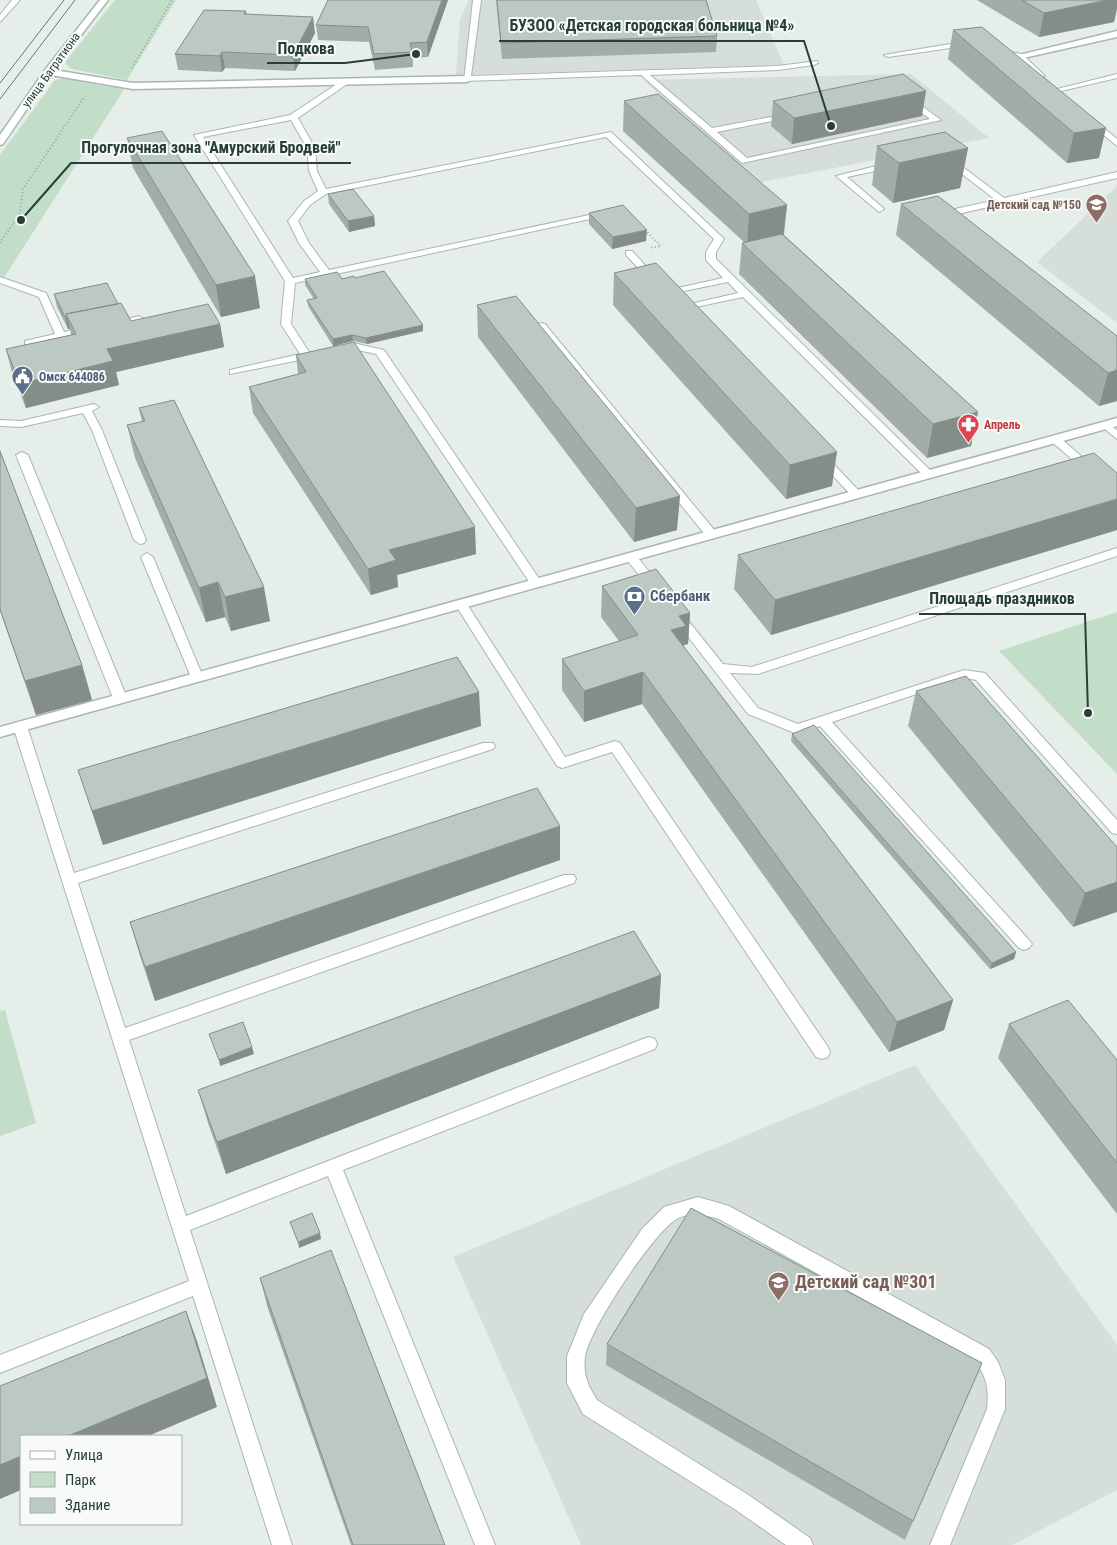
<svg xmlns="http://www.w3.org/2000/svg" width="1117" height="1545" viewBox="0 0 1117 1545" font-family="'Roboto Condensed',sans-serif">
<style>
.built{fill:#d5ded9}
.green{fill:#c2ddc8}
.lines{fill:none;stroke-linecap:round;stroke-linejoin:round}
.lane-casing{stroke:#a9b6b1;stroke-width:2}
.street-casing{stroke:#a9b6b1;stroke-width:3}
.secondary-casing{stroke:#a6b9b2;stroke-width:3}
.path{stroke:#8aafa2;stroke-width:2;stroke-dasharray:1 2.5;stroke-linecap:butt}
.lane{fill:#fff;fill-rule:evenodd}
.street{fill:#fff;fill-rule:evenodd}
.secondary{fill:#fff;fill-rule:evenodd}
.tram{stroke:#627a72;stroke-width:1}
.wall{fill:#a2ada8}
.shaded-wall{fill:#848d88}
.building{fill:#bcc9c3;stroke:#848d88}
.labels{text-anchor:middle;stroke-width:4;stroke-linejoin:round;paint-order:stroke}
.far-street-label{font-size:12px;fill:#273f37;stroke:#f7faf9}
.far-education-label{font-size:12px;font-weight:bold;fill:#785e54;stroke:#f7faf9;text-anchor:end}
.far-service-label{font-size:12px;font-weight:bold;fill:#4e5e75;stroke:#f7faf9;text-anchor:start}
.far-health-label{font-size:12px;font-weight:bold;fill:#be3a42;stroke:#f7faf9;text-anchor:start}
.service-label{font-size:15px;font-weight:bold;fill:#4e5e75;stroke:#f7faf9;text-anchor:start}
.near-education-label{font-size:18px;font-weight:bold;fill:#785e54;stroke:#f7faf9;text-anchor:start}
.leader{fill:none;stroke:#273f37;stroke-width:2}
.callout-dot{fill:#273f37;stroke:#f7faf9;stroke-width:2}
.callout-label{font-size:16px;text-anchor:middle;font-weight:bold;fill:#273f37;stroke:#f7faf9;stroke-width:4;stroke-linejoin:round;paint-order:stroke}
</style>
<rect width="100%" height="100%" fill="#e6eeea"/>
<path class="built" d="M469,0H756L784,65L456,75L460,19Z
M911,74L989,138L752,184L644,80Z
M1117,186V323L1037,262Z
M915,1065L1117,1345V1490L1012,1545H581L453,1257Z"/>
<path class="green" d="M115,0H176L127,80L72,69L66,64V61Z
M63,78L103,86L125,88L0,284V155L55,80Z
M1117,612V774L999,651Z
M5,1010L36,1123L0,1136V1011Z"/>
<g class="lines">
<defs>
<path id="lane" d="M12,0H20L0,22V15Z
M473,0H481L471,76L778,66L817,61L818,63L814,65L778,70L650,75L712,128L792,113V117L717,132L747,158L930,119L906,101V97H909L941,120L742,163L641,75L464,81Z
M968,41L972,43L971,45L888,57L884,55Z
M1006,51L1022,54L1045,76L1038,78L1016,58L1003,55L1002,53Z
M1117,74V78L1057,92L1053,90Z
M343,80L350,82L298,118L315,148L317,171L326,189L611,132L722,237L724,239L716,252V259L934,474L928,477L924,476L743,297L677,311V307L738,293L728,282L664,295V291L723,278L706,260V252L714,239L606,137L326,194L310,205L298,221L309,243L329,270L608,211L613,214L295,283L291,324L309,352H319V356L230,374V370L300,354L281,324L285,281L194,135L290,115ZM291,120L307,148L309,171L318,191L304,201L288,221L299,243L320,272L293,278L203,137Z
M1091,117L1117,139V146L1088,122V118Z
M948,156L1004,198L1117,172V178L940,218L937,217V213L996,200L945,161L944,159Z
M892,162L896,165L895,167L847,177L882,207L884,209L879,212L836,176Z
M626,251H632L656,277V281H650L626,255Z
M0,277L46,293L64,332L89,326L94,329L61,339L25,345V341L55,334L39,297L0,283Z
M139,316L144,319L143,321L112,327L107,324Z
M541,323L545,324L715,531L717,534L715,537H707L537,328V324Z
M353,343L384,350L540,580L542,583L540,586H532L376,354L353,349L338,352L333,349Z
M94,404L99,407L92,411L102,430L146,540L144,543L140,544L134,540L92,430L83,413L21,427L0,426V420L21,421Z
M1105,422L1117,430V439L1100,425Z
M1055,436L1059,437L1117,487V496L1113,495L1051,441V437Z
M22,452L28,455L127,698L125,701H115L113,698L16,455Z
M822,455L826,456L860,492V496H852L818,460V456Z
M1117,548V556L758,674L730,673L758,708L798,724L964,670L985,673L1117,820V834L1112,833L976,680L965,678L832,722L1029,940L1032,944L1029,948L1024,950L1019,948L820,726L797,734L748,714L672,616L674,613H682L723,664L752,667Z
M147,553L153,557L203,677L202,680L197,681L191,677L141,557Z
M631,553L635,554L659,584L661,587L659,590H651L627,560L625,557L627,554Z
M461,600L465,601L565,757L615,741L620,743L828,1047L830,1052L828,1057L822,1059L816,1057L612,752L562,768L557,766L455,604Z
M20,721L27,726L74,873L483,743H493L495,746L493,749L78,883L125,1028L564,875H574L576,879L574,883L129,1040L186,1216L643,1039L649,1037L655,1039L657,1044L655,1049L343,1170L495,1545H475L328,1176L190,1230L292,1545H272L193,1296L0,1373V1355L189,1281L13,726Z
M698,1197L729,1206L989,1349L998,1362L1005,1380V1409L950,1545H930L987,1409C989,1389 987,1377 975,1361L719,1219C704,1215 689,1211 675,1220C652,1235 588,1331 585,1357C583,1375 588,1386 597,1400L750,1496L810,1538L813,1545H786L736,1510L583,1414L567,1383V1356L584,1314L642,1229L664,1207Z"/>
<path id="street" d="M1117,31V37L1019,59L1015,56Z
M48,69L133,83L467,76L471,79L467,82L133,89L45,74L44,72Z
M1117,418V426L0,737V727Z"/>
<path id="secondary" d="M100,0H108L51,74L3,144L0,145V135L45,70Z"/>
</defs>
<use href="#lane" class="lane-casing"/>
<use href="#street" class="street-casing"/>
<use href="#secondary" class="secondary-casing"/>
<path class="path" d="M132,68L172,0
M645,230L661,246L649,248
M0,243L20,213L23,189L85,96"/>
<use href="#lane" class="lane"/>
<use href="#street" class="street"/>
<use href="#secondary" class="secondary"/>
<path class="tram" d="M0,83L64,0
M0,99L75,0"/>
</g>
<path class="wall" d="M328,0H448L428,57L413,58V67L375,70L369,42L318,40L316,25Z
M496,0H706L717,36L716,52L502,59Z
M977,0H1117V8L1114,22L1039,37Z
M246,11L247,15L315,33L295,71L225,68L222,72L178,70L175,54Z
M982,27L1099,158L1067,163L948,59L953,30Z
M624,101L787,205L784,235L978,412L971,446L927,458L739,274L742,243L744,242L623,131Z
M773,101L922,116L792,144L771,126Z
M127,138L260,308L221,317L133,168Z
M877,146L968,148L960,188L893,203L872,185Z
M328,194L374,216L375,226L349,232L329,204Z
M901,204L1117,336V401L1099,406L896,235Z
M589,213L646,241L612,249L589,224Z
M614,273L832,486L786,499L613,305Z
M355,278L423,331L367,344L353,341L333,346L308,306L307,300L314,299L305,285V279Z
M54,294L118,304L131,321L220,324L224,347L116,372L119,385L26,408L12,373L6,349L71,335L70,329H68L57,307Z
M477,305L677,530L634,542L478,337Z
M296,355L476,554L397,575L398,587L371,595L253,413L249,387L298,374Z
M139,408L270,621L231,631L225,617L206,622L135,458L127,425L142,422Z
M0,451L82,665L92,700L36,715L0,611Z
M1117,530L771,635L734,589L738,555Z
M602,586L690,613L688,644L684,645V647L953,1000L944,1030L889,1052L642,704L584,722L562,690V659L619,641L601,617Z
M916,691L1117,847L1073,927L908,726Z
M481,726L103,845L78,770Z
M792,734L1016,952L1014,959L990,969L791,741Z
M560,860L155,1001L140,956L130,922Z
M661,975L659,1008L226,1174L208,1123L198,1090Z
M1009,1024L1117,1060V1214L998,1058Z
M260,1278L445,1545H351L268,1309Z
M607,1344L982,1363L905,1540L606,1365Z"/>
<path class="shaded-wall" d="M442,0H448L428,57L427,42Z
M1108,0H1117V8L1114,22L1039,37L1044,13Z
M313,17L315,33L295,71L293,55Z
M222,52L225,68L222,72L220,56Z
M926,91L922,116L792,144L794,118Z
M1106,128L1099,158L1067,163L1074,133Z
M968,148L960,188L893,203L899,163Z
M787,205L783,237L747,245L749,214Z
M374,216L375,226L349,232L348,221Z
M647,230L646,241L612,249L613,237Z
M255,276L260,308L221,317L216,285Z
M65,317H67L70,329H68Z
M220,324L224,347L116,372L119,385L26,408L20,384L107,349Z
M423,325V331L367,344L366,338Z
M352,335L353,341L333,346V339Z
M1117,370V401L1099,406L1108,373Z
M978,412L971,446L927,458L933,424Z
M837,452L832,486L786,499L790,465Z
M680,496L677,530L634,542L636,508Z
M1117,499V530L771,635L775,600Z
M475,527L476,554L397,575L398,587L371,595L368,569L389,550Z
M218,582L225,617L206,622L199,588Z
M264,587L270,621L231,631L225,597Z
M690,613L688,644L684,645V657L671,630L679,616Z
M82,665L92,700L36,715L25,681Z
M643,672L642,704L584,722V691Z
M479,692L481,726L103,845L92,811Z
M560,826V860L155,1001L145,967Z
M1117,882V912L1073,927L1085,893Z
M1016,952L1014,959L990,969L992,963Z
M661,975L659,1008L226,1174L217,1142Z
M953,1000L944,1030L889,1052L897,1022Z
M252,1047L254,1054L220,1066L219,1060Z
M320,1233L321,1239L299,1248L298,1242Z
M186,1311L197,1341L217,1407L148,1436H68Z
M21,1456V1490L0,1499V1465Z"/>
<path class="building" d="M328,0H442L427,42L410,43L412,52L374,54L368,27L316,25Z
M497,0H706L717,36L501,43Z
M1022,0H1108L1044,13Z
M204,10L246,11L244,14L313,17L293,55L222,52L220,56L175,54Z
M982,27L1106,128L1074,133L953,30Z
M903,74L926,91L794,118L773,101Z
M658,94L787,205L749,214L624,101Z
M162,131L255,276L216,285L127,138Z
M945,132L968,148L899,163L877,146Z
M353,189L374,216L348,221L328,194Z
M938,196L1117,336V370L1108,373L901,204Z
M623,205L647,230L613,237L589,213Z
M782,234L978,412L933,424L742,243Z
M656,263L837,452L790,465L614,273Z
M384,271L423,325L366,338L352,335L333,339L307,300L317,298L305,279L337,272L342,279L354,276L355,278Z
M107,283L118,304L66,314L67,317H65L54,294Z
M516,296L680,496L636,508L477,305Z
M121,303L131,321L208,304L220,324L107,349L113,361L20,384L6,349L76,334L66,314Z
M354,342L475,527L389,550L396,560L368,569L249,387L306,372L296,355Z
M174,400L264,587L225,597L218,582L199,588L127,425L145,421L139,408Z
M0,451L82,665L25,681L0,609Z
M1094,453L1117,473V499L775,600L738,555Z
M656,569L690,613L679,616L686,626L671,630L953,1000L897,1022L643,672L584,691L562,659L638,635L602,586Z
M457,657L479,692L92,811L78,770Z
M966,676L1117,847V882L1085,893L916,691Z
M814,725L1016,952L992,963L792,734Z
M537,788L560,826L145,967L130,922Z
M634,931L661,975L217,1142L198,1090Z
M1068,1000L1117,1060V1163L1009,1024Z
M243,1022L252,1047L219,1060L209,1034Z
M691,1208L982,1363L913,1521L607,1344Z
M312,1213L320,1233L298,1242L290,1222Z
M331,1250L445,1545H353L260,1278Z
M186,1311L207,1378L68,1436H21V1456L0,1465V1386Z"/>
<defs>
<symbol id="school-pin" viewBox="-11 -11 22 30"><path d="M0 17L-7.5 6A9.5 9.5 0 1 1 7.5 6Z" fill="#8d6e63" stroke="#f7faf9"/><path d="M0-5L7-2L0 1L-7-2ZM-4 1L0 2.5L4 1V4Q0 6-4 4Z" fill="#fff"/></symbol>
<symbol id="civic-pin" viewBox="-11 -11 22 30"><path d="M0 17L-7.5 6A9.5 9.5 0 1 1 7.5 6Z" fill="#5c6f8a" stroke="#f7faf9"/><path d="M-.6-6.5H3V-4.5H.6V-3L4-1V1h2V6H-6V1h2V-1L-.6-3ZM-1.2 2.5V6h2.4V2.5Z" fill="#fff"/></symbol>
<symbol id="pharmacy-pin" viewBox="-11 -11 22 30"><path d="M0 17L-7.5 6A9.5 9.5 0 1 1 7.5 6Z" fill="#e0444e" stroke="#f7faf9"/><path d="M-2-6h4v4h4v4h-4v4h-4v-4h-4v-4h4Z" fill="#fff"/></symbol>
<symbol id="bank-pin" viewBox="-11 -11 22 30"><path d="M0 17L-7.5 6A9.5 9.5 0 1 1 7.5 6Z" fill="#5c6f8a" stroke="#f7faf9"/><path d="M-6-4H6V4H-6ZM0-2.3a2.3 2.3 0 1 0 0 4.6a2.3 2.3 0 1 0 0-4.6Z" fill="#fff"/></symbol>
</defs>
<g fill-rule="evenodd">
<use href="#school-pin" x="1084" y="192" width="25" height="34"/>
<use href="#civic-pin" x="10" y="364" width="25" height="34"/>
<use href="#pharmacy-pin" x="956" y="412" width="25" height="34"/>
<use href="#bank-pin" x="622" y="584" width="25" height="34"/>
<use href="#school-pin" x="766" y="1270" width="25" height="34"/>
</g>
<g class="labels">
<g class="far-street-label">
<text transform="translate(51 70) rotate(-54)" y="4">улица Багратиона</text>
</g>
<g class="far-education-label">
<text x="1081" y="209">Детский сад №150</text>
</g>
<g class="far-service-label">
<text x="39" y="381">Омск 644086</text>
</g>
<g class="far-health-label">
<text x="984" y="429">Апрель</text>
</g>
<g class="service-label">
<text x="650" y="601">Сбербанк</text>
</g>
<g class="near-education-label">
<text x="795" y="1288">Детский сад №301</text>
</g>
</g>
<path class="leader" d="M831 126L804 41H499M416 54L345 63H267M21 220L71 163H351M1088 713L1085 614H919"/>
<g class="callout-dot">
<circle cx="831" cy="126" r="5"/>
<circle cx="416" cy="54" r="5"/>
<circle cx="21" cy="220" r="5"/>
<circle cx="1088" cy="713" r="5"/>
</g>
<g class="callout-label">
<text x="652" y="31">БУЗОО «Детская городская больница №4»</text>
<text x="306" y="54">Подкова</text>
<text x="211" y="153">Прогулочная зона "Амурский Бродвей"</text>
<text x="1002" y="604">Площадь праздников</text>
</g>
<rect x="20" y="1435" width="162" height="90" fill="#f7faf9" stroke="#a4afab"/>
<rect x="30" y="1451" width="25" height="8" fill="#ffffff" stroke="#a4afab"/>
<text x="65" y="1460" font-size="15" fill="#273f37">Улица</text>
<rect x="30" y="1472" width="25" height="15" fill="#c2ddc8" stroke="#a4afab"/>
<text x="65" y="1485" font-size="15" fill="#273f37">Парк</text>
<rect x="30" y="1498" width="25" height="15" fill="#bcc9c3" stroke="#a4afab"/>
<text x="65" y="1510" font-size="15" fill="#273f37">Здание</text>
</svg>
